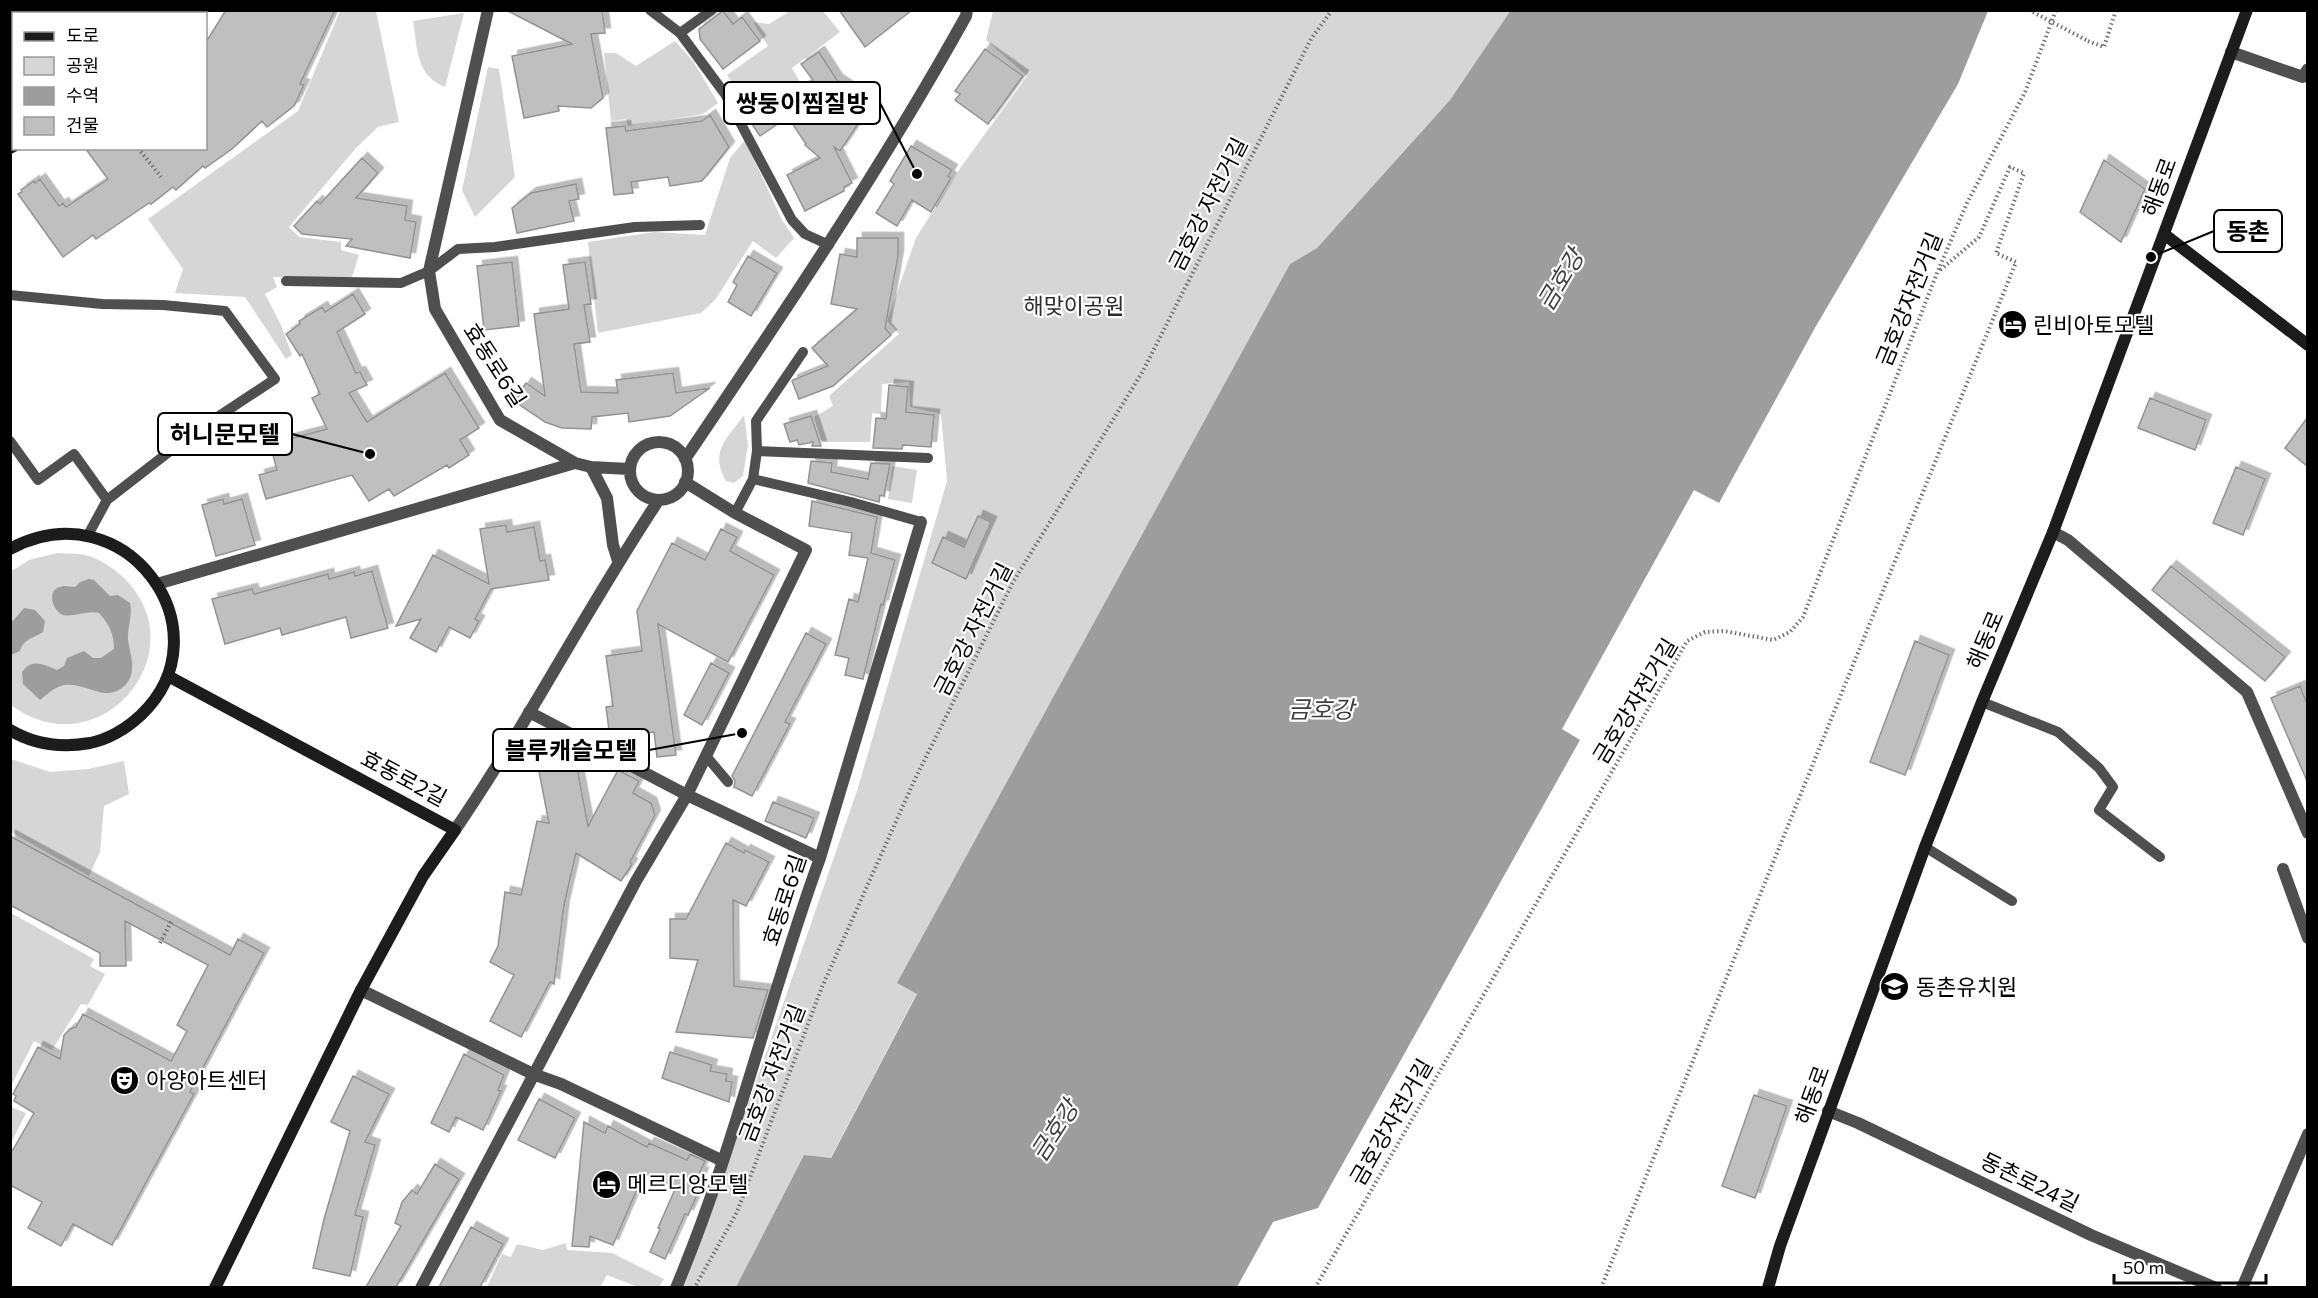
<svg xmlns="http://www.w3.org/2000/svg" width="2318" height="1298" viewBox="0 0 2318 1298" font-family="Commissioner,'Noto Sans KR',sans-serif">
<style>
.green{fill:#d6d6d6}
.water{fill:#9d9d9d}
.building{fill:#bfbfbf;stroke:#939393;stroke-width:1.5;filter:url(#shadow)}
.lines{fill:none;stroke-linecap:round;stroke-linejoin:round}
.path{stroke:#717171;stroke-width:4;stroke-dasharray:1.5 3;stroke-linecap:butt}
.lane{stroke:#4f4f4f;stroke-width:10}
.street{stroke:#4f4f4f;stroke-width:12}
.secondary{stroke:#1c1c1c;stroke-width:12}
.path-bridge{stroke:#717171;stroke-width:4;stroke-dasharray:1.5 3;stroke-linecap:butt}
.labels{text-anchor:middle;stroke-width:4.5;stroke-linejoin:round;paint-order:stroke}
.street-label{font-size:22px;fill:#000;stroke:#fff}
.park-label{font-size:22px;fill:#2d2d2d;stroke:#fff}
.poi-label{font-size:22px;fill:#000;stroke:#fff;text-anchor:start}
.water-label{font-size:24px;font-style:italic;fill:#3e3e3e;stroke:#fff}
.leader{fill:none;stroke:#000;stroke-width:2}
.callout-dot{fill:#000;stroke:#fff;stroke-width:2}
.callout{fill:#fff;stroke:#000;stroke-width:2}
.callout-label{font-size:24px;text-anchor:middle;font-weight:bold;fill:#000}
</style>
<defs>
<filter id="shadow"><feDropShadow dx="5.5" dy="-5.5" stdDeviation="0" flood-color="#0004"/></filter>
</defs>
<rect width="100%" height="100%" fill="#fff"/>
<path class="green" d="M340,11H376L399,122L378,127L356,148L289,227L299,237L341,242V250L359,255L352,277H273L277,287L265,294L281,325L292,355L286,359L245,297L175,293L183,269L148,219L298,111Z
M790,11H823L840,32L792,68L801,84L753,114L727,75L768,46L753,22L769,24Z
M993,11H1511L1450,100L1317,248L1290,264L898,983L917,993L830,1159L804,1155L736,1287L680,1288L756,1082L858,788L947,481L941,414L910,407L909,382L882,384L881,414L872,413L870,442H822L814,417L833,406L829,396L899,334L887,321L916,238L961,167L1027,76L986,40Z
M464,13L445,87C415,75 418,49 413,21Z
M675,41L693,61L718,103L703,114L628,126L626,119L611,121L604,53H616L636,66Z
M488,67L499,69L515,177L475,217L462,190Z
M745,140L782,220L794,238L776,258L753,241L715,300L701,313L598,333L588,242L655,232L705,235L730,158Z
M744,415L748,445L743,476L734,483L726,481C709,451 727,439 744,415Z
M892,466L917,470L912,503L888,499Z
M57,553C66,554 76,553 85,555C99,558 113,568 124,578C199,651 100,771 11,705L10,572L29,560Z
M11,759L50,772L88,769L124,761L129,794L104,806L100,852L89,876L11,832Z
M11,913L94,959L90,966L105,974L88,1005L81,1004L52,1050L34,1041L11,1086Z
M11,1107L26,1113L11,1143Z
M566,1243L567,1250L612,1253L664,1279L659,1287H638L607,1275L600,1287H487L502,1254L511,1257L517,1244L543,1250Z"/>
<path class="water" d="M1511,10L1988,11L1958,84L1816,326L1719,503L1694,490L1562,729L1580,740L1318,1208L1273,1222L1237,1287H736L804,1155L831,1158L917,994L897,983L1290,264L1317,248L1450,100Z
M89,579L94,580L110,596L118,595L130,603C133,616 127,627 128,640C129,649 133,659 132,668C132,683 119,694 105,693C93,692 79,683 64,685C55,687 47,694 40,700L23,684L22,672C32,658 43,664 57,670L64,666L67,658L84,651L93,658H101L114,649C114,634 109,624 99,613C88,610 68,619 61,614C52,609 47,590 60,587C64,585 70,587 75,587L80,582Z
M24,608L35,610L45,621L43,632C34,638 23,639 20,651L11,655V623Z"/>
<path class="building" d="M226,10H335L300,84L304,85L294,106L267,127L262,121L232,149L205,168L203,166L176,190L173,187L151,204L149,203L96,239L93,235L63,257L18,194L22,192L21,190L34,181L35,183L40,179L59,206L63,203L66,207L108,179L85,148H206V42Z
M506,10H602L605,33L591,34L603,98L591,108L558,106L559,111L524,118L512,56L572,44Z
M839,10H912L865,47Z
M723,11L733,24L742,17L760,41L723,69L700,39L699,29Z
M985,49L1023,76L988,124L955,100L960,94L955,91Z
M819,52L837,80L872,103L840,151L834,147L852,183L844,187V191L805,211L787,175L820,158L805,145L806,144L788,117L760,136L751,123L813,80L801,64Z
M710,115L729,147L702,181L670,186L668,177L631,182L633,193L614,195L606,128L625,126L626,131L702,121Z
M911,146L952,170L948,176L951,178L931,212L912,200L897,226L876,213L894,184L890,181Z
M362,158L378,173L356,198L407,206L405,220L416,222L410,258L346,246L352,239L302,234L294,226L317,201L320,204Z
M2104,160L2145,189L2121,242L2080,212Z
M576,184L579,199L569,201L574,221L517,233L512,208L531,193Z
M857,238H898V256L885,328L891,335L833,386L799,399L792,381L793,380L828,366L812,348L857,309L831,304L840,254L857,257Z
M748,256L777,273L751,316L728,302L737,285L733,282Z
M512,262L519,326L484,330L477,266Z
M585,262L591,304L584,305L590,342L574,344L581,392L618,393L616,380L673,373L676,393L710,388L670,416L629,422L628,413L592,417L591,429L562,428L545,422L514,401L526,383L545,396L534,314L569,309L563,265Z
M353,294L365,314L337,332L356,373L360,372L367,385L349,393L367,422L445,373L479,428L460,440L469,455L449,468L447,465L394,496L389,489L369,501L352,475L266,499L259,475L277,470L270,444L327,429L312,398L320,394L302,354L300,356L286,334L300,324L299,321L322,307L325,312Z
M889,385L908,387L906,412L934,415L931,447L903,445L902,449L873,448L876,418L886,419Z
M2150,398L2206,420L2195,450L2138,428Z
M811,416L821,446H812L813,442L799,445L797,440L790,442L784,424Z
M2307,418V466L2285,448Z
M811,461L832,463L831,472L868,479L871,463L890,464L884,496L880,495L879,502L808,483Z
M2236,467L2265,479L2243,535L2213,523Z
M223,499L224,504L242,499L255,545L216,556L202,505Z
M812,501L877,517L871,553L895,560L883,605L881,604L863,679L845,675L849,658L835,655L849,599L858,602L868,558L849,555L852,533L809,526Z
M978,516L991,522L966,579L932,563L943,537L964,547Z
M506,525L507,532L534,527L540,561L545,560L549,580L491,589L475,619L479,621L470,638L449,627L436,652L410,638L421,619L396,626L433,555L489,584L480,529Z
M721,529L737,537L730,551L774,575L728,662L658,624L676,755L657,757L654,732L610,738L606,707L613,706L606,656L642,651L637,611L672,543L705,560Z
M2171,566L2285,657L2265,681L2152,590Z
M372,571L388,628L351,638L346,617L282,635L280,628L225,644L212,599L252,589L254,594L328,574L329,579L354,572L355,576Z
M806,633L826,644L785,722L790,724L752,796L734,787L735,781L732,776Z
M1915,641L1949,655L1905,775L1870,762Z
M711,663L729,673L702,725L684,715Z
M2300,686L2307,704V781L2271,698Z
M557,757L558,766L576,762L588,826L618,770L639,781L633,793L651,803L655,815L630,862L632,864L621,881L576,853L564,905L554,984L550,982L521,1037L490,1021L514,975L490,962L498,946L505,892L521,895L537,821L549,823L537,761Z
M773,802L814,818L806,838L765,821Z
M10,836L230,955L238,939L264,953L190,1092L194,1094L112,1245L73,1224L61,1246L28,1228L42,1202L10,1185V1155L34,1113L14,1101L16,1096L13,1094L38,1047L60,1059L64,1035L70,1029L76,1027L83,1014L171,1061L187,1031L177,1025L208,965L125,921L126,966H100V953L10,905Z
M726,843L744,853L745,850L769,862L746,906L733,900L734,986L768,990L753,1038L676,1032L698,960L670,958V919H686Z
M670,1052L712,1065L710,1071L727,1074L726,1081L732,1082L729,1102L662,1078Z
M464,1054L504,1075L498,1090L501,1091L483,1130L456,1117L449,1132L431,1123Z
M353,1076L389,1094L365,1142L375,1145L355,1215L363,1217L350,1276L313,1268L324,1219L350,1131L331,1122Z
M1754,1095L1787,1106L1755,1198L1722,1186Z
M539,1099L575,1118L555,1158L518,1140Z
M584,1122L605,1133L608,1126L647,1147L649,1143L687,1160L690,1154L705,1161L700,1172L703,1173L694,1194L697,1195L688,1215L685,1214L665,1259L650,1252L660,1229L658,1228L676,1187L644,1173L613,1245L590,1236L589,1247L572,1246Z
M435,1164L459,1179L396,1287H366L401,1226L395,1223L402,1202L412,1190L417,1194Z
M471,1227L503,1244L480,1287H439Z"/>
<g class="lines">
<path class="path" d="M2088,41L2104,47L2116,10
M138,148L161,177
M160,943L172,920
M696,1285L737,1212L822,987L915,779L1013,582L1143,371L1311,39L1332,10
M1315,1288L1687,641L1705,632L1724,631L1773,640L1790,632L1803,617L1937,273L1967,203L2025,92L2056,10
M1601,1288L2016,262L1996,253L2024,173L2010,167L1979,237L1938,272"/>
<path class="lane" d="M650,10L680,33L725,94L792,220L805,234L829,245
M680,33L712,10
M286,281L401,283L429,271L458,249L495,247L635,227L700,225
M10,295L102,304L163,305L225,311L275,379L192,434L107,500L88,535
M10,441L38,480L74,454L107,500
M757,451L928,458
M753,479L851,502L921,522
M735,513L753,479L757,451L756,421L803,352
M1982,702L2058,732L2099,768L2113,787L2099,810L2160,857
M706,756L728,782
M1925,847L2012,901"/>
<path class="street" d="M170,10L173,14
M488,10L429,271L435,309L500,420L575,463L591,467L629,469
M2231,52L2303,77L2308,69
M630 471a29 29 0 1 1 58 0a29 29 0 1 1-58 0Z
M685,459C783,314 881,169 966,16L967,10
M591,467L607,498L613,545L618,561
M2053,532L2068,540L2247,692L2308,833
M157,584L575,463
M529,712L687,795L820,858
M455,830C528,723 587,608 658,501
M2283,869L2308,938
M361,990L533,1074L561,1084L723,1161
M1828,1111L1858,1123L2091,1235L2216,1288
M421,1288L636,881L687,795L806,550L735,513L685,482
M676,1288C735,1148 768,1000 820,858L921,522
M2242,1288L2308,1134"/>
<path class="secondary" d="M184,14L186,10
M10,148L14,146
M2164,234L2308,345
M10,549C125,487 229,631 141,715C126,729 109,739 90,743C62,748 35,745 10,730
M168,676L455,830L423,876L361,990L215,1288
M1768,1288L1780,1246L1925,847L1982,702L2053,532L2247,10"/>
<path class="path-bridge" d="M2029,10L2088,41"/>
</g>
<defs>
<symbol id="hotel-disc" viewBox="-11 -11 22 22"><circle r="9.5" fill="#000" stroke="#fff"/><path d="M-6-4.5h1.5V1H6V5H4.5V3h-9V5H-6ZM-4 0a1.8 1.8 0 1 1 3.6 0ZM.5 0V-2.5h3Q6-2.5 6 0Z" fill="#fff"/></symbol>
<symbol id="school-disc" viewBox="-11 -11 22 22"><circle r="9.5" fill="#000" stroke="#fff"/><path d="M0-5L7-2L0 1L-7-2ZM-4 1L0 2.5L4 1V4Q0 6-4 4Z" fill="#fff"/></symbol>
<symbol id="theatre-disc" viewBox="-11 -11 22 22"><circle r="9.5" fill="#000" stroke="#fff"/><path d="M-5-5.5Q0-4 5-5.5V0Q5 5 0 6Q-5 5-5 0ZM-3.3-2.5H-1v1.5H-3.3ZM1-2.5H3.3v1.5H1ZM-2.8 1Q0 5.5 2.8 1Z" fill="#fff"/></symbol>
</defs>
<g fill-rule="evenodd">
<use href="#hotel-disc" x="1996" y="308" width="33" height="33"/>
<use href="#school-disc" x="1878" y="970" width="33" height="33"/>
<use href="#theatre-disc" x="108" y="1064" width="33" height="33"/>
<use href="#hotel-disc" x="590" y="1168" width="33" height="33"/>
</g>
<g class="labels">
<g class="street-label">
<text transform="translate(2159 187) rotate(-70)" y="8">해동로</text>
<text transform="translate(1208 204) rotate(-63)" y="8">금호강 자전거길</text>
<text transform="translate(1909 299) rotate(-68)" y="8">금호강자전거길</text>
<text transform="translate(495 365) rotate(57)" y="8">효동로6길</text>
<text transform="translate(973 629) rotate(-63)" y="8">금호강 자전거길</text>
<text transform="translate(1985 640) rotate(-67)" y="8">해동로</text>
<text transform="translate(1635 701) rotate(-59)" y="8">금호강자전거길</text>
<text transform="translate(404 778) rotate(28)" y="8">효동로2길</text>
<text transform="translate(784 900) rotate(-72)" y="8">효동로6길</text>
<text transform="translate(772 1073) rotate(-69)" y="8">금호강 자전거길</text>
<text transform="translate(1812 1095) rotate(-70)" y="8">해동로</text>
<text transform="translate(1391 1122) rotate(-60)" y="8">금호강자전거길</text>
<text transform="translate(2030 1182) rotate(26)" y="8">동촌로24길</text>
</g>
<g class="park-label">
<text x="1074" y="314">해맞이공원</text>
</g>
<g class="poi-label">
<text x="2033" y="333">린비아토모텔</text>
<text x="1916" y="995">동촌유치원</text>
<text x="146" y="1088">아양아트센터</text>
<text x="627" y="1192">메르디앙모텔</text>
</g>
<g class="water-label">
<text transform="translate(1561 280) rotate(-59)" y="8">금호강</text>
<text x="1321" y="718">금호강</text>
<text transform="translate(1055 1131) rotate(-57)" y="8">금호강</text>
</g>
</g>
<path class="leader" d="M917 174L880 103M2151 257L2214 231M370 454L292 434M742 733L649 750"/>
<g class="callout-dot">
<circle cx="917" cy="174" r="6"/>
<circle cx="2151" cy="257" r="6"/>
<circle cx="370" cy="454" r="6"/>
<circle cx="742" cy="733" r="6"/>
</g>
<g class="callout">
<rect x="724" y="82" width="156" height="42" rx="6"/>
<rect x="2214" y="210" width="68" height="42" rx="6"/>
<rect x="158" y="413" width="134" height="42" rx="6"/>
<rect x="493" y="729" width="156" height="42" rx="6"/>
</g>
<g class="callout-label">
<text x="802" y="112">쌍둥이찜질방</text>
<text x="2248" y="240">동촌</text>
<text x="225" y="443">허니문모텔</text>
<text x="571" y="759">블루캐슬모텔</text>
</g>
<rect width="2318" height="1298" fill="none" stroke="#000000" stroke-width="24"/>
<rect x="12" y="12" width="195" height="138" fill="#ffffff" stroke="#999999" stroke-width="1.5"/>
<rect x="24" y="32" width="30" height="9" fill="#1c1c1c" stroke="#999999" stroke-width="1.5"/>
<text x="66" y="42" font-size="18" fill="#000000">도로</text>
<rect x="24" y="57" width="30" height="18" fill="#d6d6d6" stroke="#999999" stroke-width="1.5"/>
<text x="66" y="72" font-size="18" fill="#000000">공원</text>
<rect x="24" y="87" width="30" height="18" fill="#9d9d9d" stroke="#999999" stroke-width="1.5"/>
<text x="66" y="102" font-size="18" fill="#000000">수역</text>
<rect x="24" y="117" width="30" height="18" fill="#bfbfbf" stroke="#999999" stroke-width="1.5"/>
<text x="66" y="132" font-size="18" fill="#000000">건물</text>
<path d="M2114 1274v9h152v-9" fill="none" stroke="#000000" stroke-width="3"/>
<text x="2123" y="1274" font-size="18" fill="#000000" stroke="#ffffff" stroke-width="4.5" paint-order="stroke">50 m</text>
</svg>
